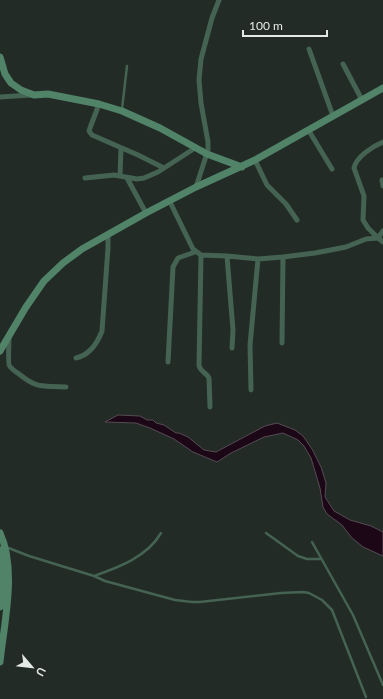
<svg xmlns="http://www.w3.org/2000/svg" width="383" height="699" viewBox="0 0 383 699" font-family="Lato,sans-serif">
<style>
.water{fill:#1b0715;stroke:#574b54}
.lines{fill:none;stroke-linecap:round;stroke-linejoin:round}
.lane{stroke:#446352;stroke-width:2.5}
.street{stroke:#446352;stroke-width:5}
.secondary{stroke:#508368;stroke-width:7}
</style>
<rect width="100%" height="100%" fill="#232b27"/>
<path class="water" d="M118,415L140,416L147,420H153L156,423L164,425L176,433H179L188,437L204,450L216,452L265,426L277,423L295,430L303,436L312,449L321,467L326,483L325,497L334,511L350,520L371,526L383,532V556L363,547L351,537L342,525L327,514L323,507L320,488L311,458L304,446L298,440L283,433L264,437L231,453L217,462L193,452L174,439L150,428L136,423L105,422Z"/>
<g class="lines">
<path class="lane" d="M122,109L127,66
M266,533L298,556L307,559H321
M312,542L353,615L383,685
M6,547L29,556L94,576C119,567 147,557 161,533
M94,576L105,581L175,600L192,602H200L281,593L303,592L309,593L322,600L332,610L366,697"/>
<path class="street" d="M309,49L333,116
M343,64L362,100
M0,97L31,95
M99,104L90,128L89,131L92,135L138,155L164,168
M309,131L332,169
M255,160L267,185L286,204L297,220
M120,176L121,148
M85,178L114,175L137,179L144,178L158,172L195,148
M127,178L146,213
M382,180L383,186
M196,187L208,150V142L201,103L199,80L201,59L212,18L219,0
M170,202L193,249L201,255L227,256L258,259L283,257L315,253L346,247L366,239L378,238
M383,231L378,238L383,242
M378,238L368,228L363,220L364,196L354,168C356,157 373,146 383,142
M201,255L199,365C200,372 206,372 209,378L210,407
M227,256L233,330L232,348
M9,337C9,342 8,364 9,365C11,369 16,372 19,374C39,390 42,385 66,387
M282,343L283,257
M76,358C90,355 97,344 102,331L108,248V235
M168,362L173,267L178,258L195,252
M251,390L250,345L258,259"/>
<path class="secondary" d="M0,57L5,74L11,83L21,90L34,95L48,94L99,104L122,111L160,128L207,154L242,167
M0,351L26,307L44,281L63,263L82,249L146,213L196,187L255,160L383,88
M0,533C17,570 4,623 0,662
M0,550C4,568 2,588 0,607"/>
</g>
<g transform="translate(32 667) rotate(118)" stroke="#232b27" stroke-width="3" paint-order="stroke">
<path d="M0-3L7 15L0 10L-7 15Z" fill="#e4e9e6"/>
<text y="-6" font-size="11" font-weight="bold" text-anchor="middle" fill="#e4e9e6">U</text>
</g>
<path d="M243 30v6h84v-6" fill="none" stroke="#e4e9e6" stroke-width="2"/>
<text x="249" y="30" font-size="12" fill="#e4e9e6" stroke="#232b27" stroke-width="3" paint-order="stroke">100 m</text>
</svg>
